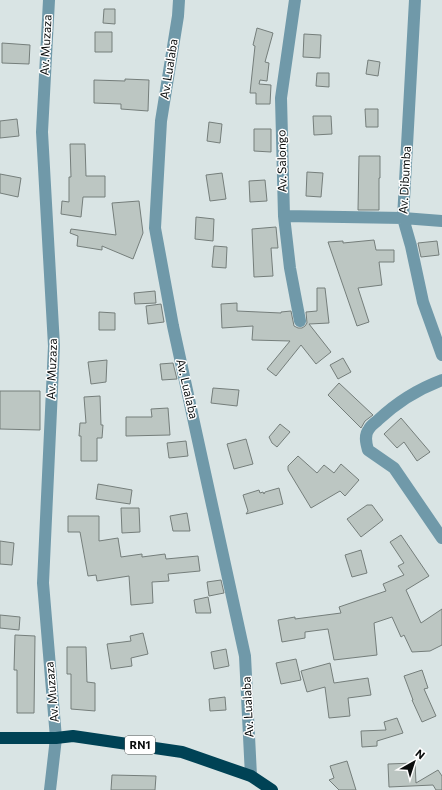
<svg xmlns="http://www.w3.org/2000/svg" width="442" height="790" viewBox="0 0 442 790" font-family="Commissioner,sans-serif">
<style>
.building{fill:#bcc6c2;stroke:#757e7b}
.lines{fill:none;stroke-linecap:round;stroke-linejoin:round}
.street{stroke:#7099a9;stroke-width:12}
.highway{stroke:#004255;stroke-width:12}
.labels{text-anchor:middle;stroke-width:3;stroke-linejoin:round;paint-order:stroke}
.shield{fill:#fff;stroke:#545656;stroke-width:1}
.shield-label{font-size:11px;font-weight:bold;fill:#0a0d0d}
.street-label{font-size:12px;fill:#0a0d0d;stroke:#fff}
</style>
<rect width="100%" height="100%" fill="#d9e4e4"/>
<path class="building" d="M104,9H115V24L103,23Z
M257,28L273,33L265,62L269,63L267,81L260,80L259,84L271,85L270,104H256V93H250L255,46L253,45Z
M95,32H112V52H95Z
M304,34L321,35L320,58L303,57Z
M2,43L30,45L29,64L2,63Z
M368,60L380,62L378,76L366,74Z
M317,73H329V87L316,86Z
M125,79L149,80L148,111L121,109V104L94,103V80L125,81Z
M365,109H378V127H366Z
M313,116H331L332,134L314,135Z
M17,119L19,136L0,138V121Z
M209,122L222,124L220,143L207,141Z
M254,129H271V152L254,151Z
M70,144H85L86,176H105V197H83L81,217L61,214L62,201L69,202V177H71Z
M359,156H380V178H379V210H358Z
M307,172L323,173L321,197L306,196Z
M222,173L226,199L210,201L206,175Z
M0,174L21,178L18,197L0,193Z
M265,180L267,201L250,202L249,181Z
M139,201L143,233L133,259L102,246V250L77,246L78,236L70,233L71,229L116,235L112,203Z
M196,217L214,219L213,241L195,239Z
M276,227L278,248H271L273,276L254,277L252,229Z
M374,240L376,250H394V262H379L382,285L358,288L369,322L357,326L328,242L343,241V243Z
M437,241L439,255L421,257L418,243Z
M214,246L227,247L226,268L212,267Z
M317,288H325L329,323L309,324L331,352L316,364L301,345L276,376L267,369L290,341L252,340L253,326L222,328L221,304L237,303V311L281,313V312L291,311L294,326L298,328H302L305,326L307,323L306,312L317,311Z
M155,291L156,303L135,304L134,293Z
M161,304L164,322L148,324L146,306Z
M99,312L115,313V330H99Z
M343,358L351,372L338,379L330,365Z
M107,360L106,382L91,384L88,362Z
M173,363L177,379L162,380L160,364Z
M339,383L373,415L365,421L361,428L328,395Z
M213,388L239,390L237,406L211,403Z
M0,391H40V430L0,429Z
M100,396L101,425H103L102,438H97V461H81V436H79L80,423H86L84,397Z
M168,408L170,435L126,436V417H152L151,409Z
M401,418L430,452L417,461L404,442L397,448L384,434Z
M280,424L290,432L277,447L272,443L269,437Z
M246,439L253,464L234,469L227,444Z
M186,441L188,456L169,458L167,443Z
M298,456L317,473L324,465L334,473L341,464L359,480L345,496L340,491L311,508L288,470V466Z
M98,484L132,490L130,504L96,499Z
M279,488L283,504L246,514L248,511L243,495L259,490L260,493L263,492L264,494L265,492Z
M367,505H372L383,520L361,537L347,519Z
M121,508H139L140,532L122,533Z
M187,513L190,531H173L170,516Z
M68,516H99V541L118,538L121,557L142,554V557L165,554L166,559L198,556L200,571L168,574L169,581L152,582L153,603L131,605L129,576L97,581L96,575L88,576L80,532H68Z
M401,535L429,576L406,590L421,623L442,609V645L430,651L412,652L404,635L401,637L392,617L374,623L377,655L334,660L328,629L305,632V638L282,642L278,620L295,617V619L341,613L339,607L386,591L383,584L404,575L398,566L404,563L390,542Z
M0,541L14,543L12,565L0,564Z
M361,550L367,573L352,577L345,555Z
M221,580L224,593L209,596L207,582Z
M208,597L211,613H196L194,600Z
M0,615L20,617L19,630L0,628Z
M143,633L148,654L131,658L132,666L111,669L107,644L131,641L130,636Z
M15,635L35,636L34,713H17V670H14Z
M67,647H86L87,682L95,683V711L71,709V674H67Z
M226,649L229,666L214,669L211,652Z
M296,659L301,680L281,684L276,663Z
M330,663L334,683L368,678L371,695L348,698L350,716L329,718L325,687L307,692L301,671Z
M422,670L428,688L424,689L436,716L422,722L412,700H413L404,676Z
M225,697L226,710L210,711L209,699Z
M397,718L403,733L377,741V746L362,747L361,731L386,730L384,722Z
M347,761L356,790H339L329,780L334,778L330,766Z
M415,763L416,783L438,770L442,776V790H436L433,785L389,787L388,764Z
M112,775L156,776L155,790H111Z"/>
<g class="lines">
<path class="street" d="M49,0L42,132L54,346L43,583L56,738L50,790
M179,0L178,16L161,121L155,228L173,326L245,656L251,776
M295,0L281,98L284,216L290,268L300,321
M415,0L403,218L411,246L423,302L442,355
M284,216L403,218L442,221
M442,380C418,389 397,402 378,420C375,423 371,425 369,429C364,435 366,443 368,450L394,468L442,538"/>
<path class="highway" d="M0,738H56L73,736L182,752L251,776L272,790"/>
</g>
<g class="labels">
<rect class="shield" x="125" y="736" width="30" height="18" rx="3"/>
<g class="shield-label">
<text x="140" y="749">RN1</text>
</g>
<g class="street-label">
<text transform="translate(46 45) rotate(-87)" y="4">Av. Muzaza</text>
<text transform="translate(169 69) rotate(-81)" y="4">Av. Lualaba</text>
<text transform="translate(282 161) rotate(-91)" y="4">Av. Salongo</text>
<text transform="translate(405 180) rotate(-87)" y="4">Av. Dibumba</text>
<text transform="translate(52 369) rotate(-88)" y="4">Av. Muzaza</text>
<text transform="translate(187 389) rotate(77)" y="4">Av. Lualaba</text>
<text transform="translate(52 692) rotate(-95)" y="4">Av. Muzaza</text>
<text transform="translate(248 707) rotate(-93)" y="4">Av. Lualaba</text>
</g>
</g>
<g transform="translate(414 762) rotate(39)" stroke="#ffffff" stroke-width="3" paint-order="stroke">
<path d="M0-3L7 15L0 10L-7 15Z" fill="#0a0d0d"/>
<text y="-6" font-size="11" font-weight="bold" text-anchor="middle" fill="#0a0d0d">N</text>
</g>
</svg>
